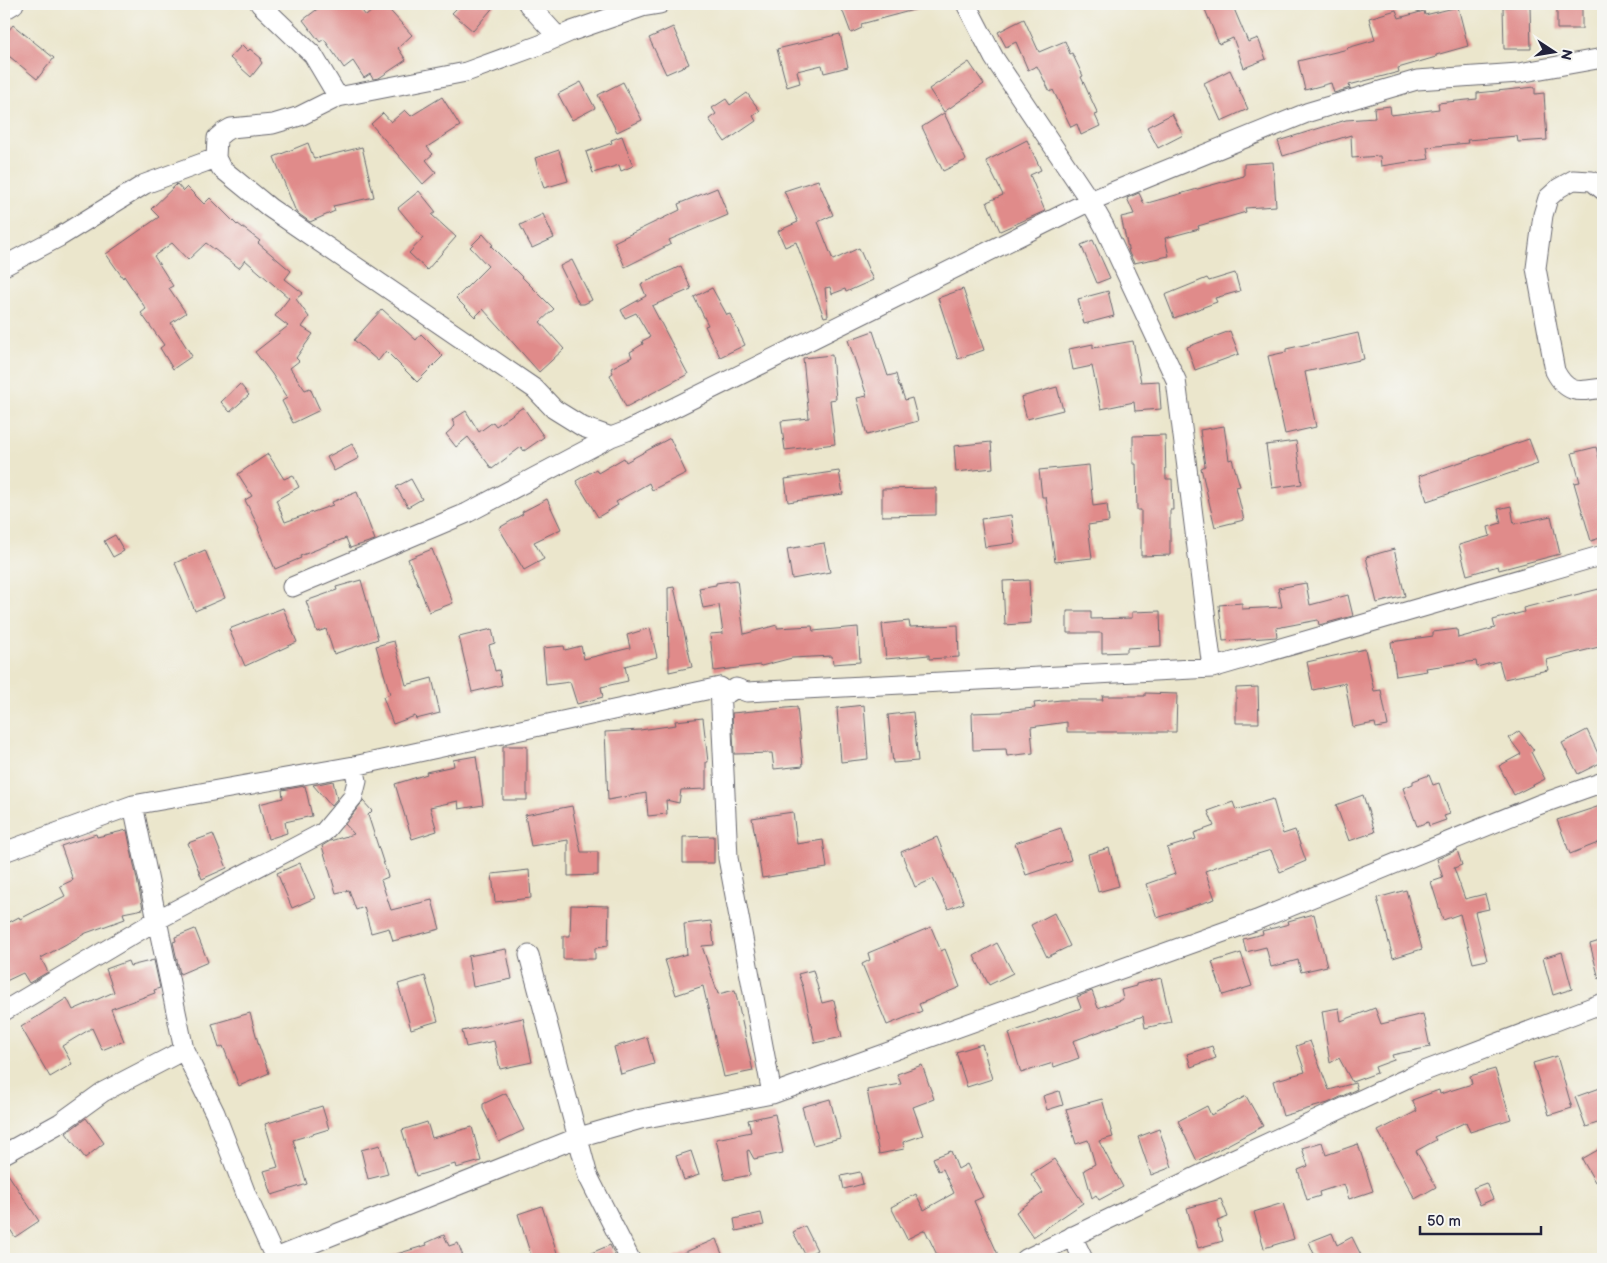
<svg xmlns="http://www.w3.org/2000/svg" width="1607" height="1263" viewBox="0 0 1607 1263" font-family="'Balsamiq Sans',sans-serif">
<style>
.building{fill:#e08b8a}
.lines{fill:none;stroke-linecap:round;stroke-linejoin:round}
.minor-casing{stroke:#68676e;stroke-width:21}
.minor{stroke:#fff;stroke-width:19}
</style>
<rect width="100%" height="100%" fill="#f6f6f2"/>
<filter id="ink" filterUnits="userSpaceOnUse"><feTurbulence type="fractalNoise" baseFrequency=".02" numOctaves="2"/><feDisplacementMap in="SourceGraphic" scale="10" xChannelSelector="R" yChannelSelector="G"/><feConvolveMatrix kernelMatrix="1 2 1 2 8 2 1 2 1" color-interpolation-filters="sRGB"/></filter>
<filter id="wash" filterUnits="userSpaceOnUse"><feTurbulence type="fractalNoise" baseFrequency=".0096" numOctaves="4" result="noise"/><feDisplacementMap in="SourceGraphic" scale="20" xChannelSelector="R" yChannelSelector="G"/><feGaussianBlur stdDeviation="1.12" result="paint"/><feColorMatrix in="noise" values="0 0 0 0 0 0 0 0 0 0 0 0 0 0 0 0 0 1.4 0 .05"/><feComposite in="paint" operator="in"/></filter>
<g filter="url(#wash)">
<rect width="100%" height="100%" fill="#ebe6cc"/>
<g id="blocks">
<path class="building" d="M324,4H357L366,16L380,4H384L412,35L398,48L406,60L379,78L373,79L370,74L364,78L353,61L344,68L324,39L320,42L303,20Z
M461,4H496L473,31L452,13Z
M840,4H921V8L861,24L862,28L851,33Z
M1211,4H1232L1248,42L1258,38L1266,59L1244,68L1233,38L1219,44L1204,7Z
M1557,4H1582V29H1557Z
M1530,6L1531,49H1504L1503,7Z
M1458,7L1468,46L1436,55V57L1398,68L1399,72L1349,85L1350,88L1334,93L1331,83L1305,90L1298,61L1348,49L1347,48L1375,40L1369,18L1396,10L1399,18L1424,11L1425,15Z
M1024,19L1039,52L1065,41L1070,54L1072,53L1083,76L1081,77L1098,114L1095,115L1100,126L1081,135L1077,124L1071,127L1053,90L1050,92L1037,66L1028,70L1016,42L1006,47L998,32Z
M13,25L54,58L37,79L4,52V36Z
M673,27L689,64L666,74L649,38Z
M840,34L848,67L824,73L822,65L797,71L800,83L787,87L777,49Z
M242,45L248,51L250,49L261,58L260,60L262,63L251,77L230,58Z
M969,62L984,84L944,112L929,89Z
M1230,70L1248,109L1221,121L1204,83Z
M581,82L595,108L572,120L558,94Z
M623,82L642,120L617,132L598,95Z
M1535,87V94L1544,93L1547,140L1518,142L1517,136L1467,140L1468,143L1427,147L1429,159L1381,166L1380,156L1352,158L1351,135L1283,156L1278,141L1346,120L1375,118L1374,108L1390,106L1391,115L1439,109L1438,103L1477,99V93Z
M747,93L760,111L753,116L756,121L725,142L709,119L716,114L712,108L726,99L730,105Z
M442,97L460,126L427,147L433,154L426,160L436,172L423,184L371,124L383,113L391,122L405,110L411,116Z
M944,113L966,160L943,171L922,127Z
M1172,114L1183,135L1158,148L1147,127Z
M622,136L633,166L621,171L619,165L593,173L586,152L612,143L611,140Z
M1027,140L1041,170L1030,175L1045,211L1000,231L987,202L1003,195L986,161Z
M308,143L314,159L362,147L374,197L333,206L335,211L310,222L296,212L274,157Z
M559,150L568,181L544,188L535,158Z
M1273,162L1276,206L1245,208L1246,212L1198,226L1199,229L1165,238L1169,256L1134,263L1129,253L1121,217L1134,214L1127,198L1139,193L1144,204L1244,176V164Z
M818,180L833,215L818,222L833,260L859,248L873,280L846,292L845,289L832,294L830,287L825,288L828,316L824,317L796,242L785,247L778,231L798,222L784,191Z
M177,184L183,191L187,187L204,204L210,198L237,225L238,224L260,241L258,243L291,271L285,279L303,293L296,299L309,317L302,327L313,334L296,358L299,361L290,368L305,390L310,388L320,410L293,423L282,401L287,398L272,374L255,352L288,326L275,316L289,298L245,260L239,268L206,243L188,260L172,243L154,256L173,286L169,288L186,313L171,323L192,356L173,369L160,348L164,345L141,313L146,309L124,276L123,278L106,254L159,217L151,209Z
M717,188L728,215L669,240L671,244L625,267L614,242L680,210L678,204Z
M419,191L436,212L432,215L456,237L427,270L409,253L423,238L398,208Z
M543,214L554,238L532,248L520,225Z
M483,234L493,245L491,246L554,309L540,322L564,349L539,372L483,309L475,317L456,298L488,266L470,247Z
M1093,240L1110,278L1097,283L1081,245Z
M572,260L592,300L584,304H579L560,266Z
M681,266L691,289L652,306L688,374L626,407L610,375L613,373L611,368L632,357L630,352L643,344L642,341L650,337L636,313L625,318L621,310L646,296L641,284Z
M1235,273L1240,291L1215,298L1217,302L1174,318L1165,295L1207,278L1209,281Z
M712,288L727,315L730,314L745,345L720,357L705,326L708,325L694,297Z
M963,289L984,350L958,359L938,298Z
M1108,291L1114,316L1084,324L1078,299Z
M382,309L416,340L421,334L443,356L417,382L386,351L378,361L354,340Z
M873,331L888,376L896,374L899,386H900L905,400L912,398L918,421L867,435L857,398L867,396L848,340Z
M1230,331L1239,354L1195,370L1187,347Z
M1358,333L1364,359L1305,372L1316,427L1285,434L1268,356L1286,352V349Z
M1133,341L1141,382L1159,381L1161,409L1135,411L1134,402L1101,409L1092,366L1073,370L1069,349L1093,344V348Z
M832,355L836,399L830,400L835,444L785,450L781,421L809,418L803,358Z
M240,384L249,395L230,412L221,402Z
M1057,387L1063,410L1027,419L1021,397Z
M523,407L544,437L524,451L521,447L492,469L468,437L456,447L446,434L455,426L452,420L466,411L479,432L493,422L496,426Z
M1224,426L1229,460L1232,459L1240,486L1236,487L1244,520L1215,527L1201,468L1205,466L1200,430Z
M1165,435L1166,479H1172L1173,510H1170V555L1141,556V510H1137L1136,464H1133V436Z
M670,438L686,473L652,490L649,483L616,502L618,505L598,517L576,481L596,469L598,473L624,458L626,462Z
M1529,439L1538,464L1427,501L1419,476Z
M1296,441L1302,484L1272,488L1266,445Z
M991,442L993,468L956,472L954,446Z
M352,444L359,458L334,471L327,457Z
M1596,447L1603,473V537L1591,541L1574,483L1580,482L1572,453Z
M268,454L284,479L293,475L299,487L276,500L285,522L333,505L332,502L357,492L375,540L350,548L346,538L300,556L301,558L275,569L258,529L259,528L245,500L252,496L238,474Z
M1089,465L1093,506L1107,504L1109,522L1088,525L1092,558L1055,562L1046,497H1042L1039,470Z
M839,471L843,494L788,502L785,479Z
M411,479L422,499L408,507L396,487Z
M936,488V515L882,516V489Z
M547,499L561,529L534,542L544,559L524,570L499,528L523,514L522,512Z
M1511,506L1514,524L1551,516L1560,554L1499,570L1498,566L1467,575L1459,545L1490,536L1488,527L1501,523L1498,509Z
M1011,515L1015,543L985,547L981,519Z
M115,535L124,551L113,557L104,541Z
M824,543L830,572L792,579L787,549Z
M432,549L453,603L429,612L408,559Z
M1394,549L1405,596L1377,603L1366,557Z
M205,550L225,598L195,611L175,563Z
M361,580L378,639L334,654L326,629L317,632L306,601L337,590L336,587Z
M737,580L744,634L777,625V628L812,626L813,631L858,627L860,662L833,664L832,656L792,658L761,666L760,665L714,671L710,634L723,633L719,605L703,608L699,588L716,585V583Z
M1029,580L1031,623L1005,625L1003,581Z
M1306,583L1310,605L1348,595L1353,616L1319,625L1318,620L1276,628L1277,637L1223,641L1219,605L1242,603V609L1282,607L1278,588Z
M674,587L692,667L669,672L668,588Z
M1603,588V618L1599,619L1603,637V646L1546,660L1548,670L1504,679L1499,661L1477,667L1476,661L1426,668L1427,671L1396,676L1391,642L1433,636V632L1457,629L1458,638L1495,628L1493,620L1524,612L1523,608Z
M283,608L297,642L245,666L229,629Z
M1067,611H1091V619L1132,618V612L1160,611L1161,646L1127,648V652L1102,653V633H1067Z
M909,621L910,627L958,625L959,657L929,659V655L886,659L882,624Z
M650,628L657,657L625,666L628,681L601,687L603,697L577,704L570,682L546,685L543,648L564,646L565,650L581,646L584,659L630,648L627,635Z
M492,629L495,643L489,645L495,671L499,670L502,685L472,692L459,637Z
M394,641L406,685L432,678L440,713L416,719L415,716L393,724L383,697L390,694L376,646Z
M1365,649L1374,691L1381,690L1388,726L1376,728L1375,723L1353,727L1345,683L1313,690L1307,662Z
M1258,687L1259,723H1236V688Z
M1145,693L1177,694L1176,732H1067V722L1031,727L1033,753L1007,756L1006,749L973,750L972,713L1003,712V711L1035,708L1034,703L1061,700H1103L1102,696H1145Z
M864,705L868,759L841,762L837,708Z
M797,707L803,766L774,769L772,753L734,754L732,713Z
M913,712L918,761L893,763L888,715Z
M703,718L708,762H706V789L681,790L679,803L666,800L667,814L648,816L646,793L608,800L605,732L640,730L676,725L675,721Z
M1587,730L1602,762L1578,774L1562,743Z
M1519,731L1534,750L1531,752L1545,779L1514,795L1499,766L1521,754L1509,738Z
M503,746H527V800H503Z
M476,756L483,805L459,809L458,801L430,807L437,831L412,839L395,784L427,774L426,772L454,766L453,760Z
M1429,775L1433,785L1439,783L1450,814L1444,816L1446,820L1429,826L1428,822L1417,826L1403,788L1413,784V781Z
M333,781L337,799L331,806L313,785Z
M305,786L312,816L285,822L287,833L268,839L259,804L283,798L282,790Z
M1363,795L1375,832L1349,841L1336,805Z
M1273,799L1283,834L1295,830L1306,861L1280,872L1271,850L1224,864L1205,871L1215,899L1157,918L1146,884L1175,874L1167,848L1196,839L1194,833L1214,826L1208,811L1233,802L1236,810Z
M363,801L372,811L368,815L388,877L381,880L391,910L432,900L440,929L393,941L389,928L371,933L364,907L356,910L349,890L336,893L322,846L330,841L354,834L345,824Z
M1603,805V841L1570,854L1557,820Z
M572,806L581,852H598V875L568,876V840L531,846L525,815Z
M793,812L797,844L823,840L827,868L762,878L752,818Z
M1061,828L1071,860L1026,875L1015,843Z
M127,830L143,909L123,913L125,919L86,933L41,958L48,972L29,983L23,973L4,982V925L19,917L20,919L65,896L60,886L73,880L61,846L96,834L97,837Z
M213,834L227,868L202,879L188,843Z
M714,836V863H683V837Z
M937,837L964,903L948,909L933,879L915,887L901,852Z
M1109,848L1119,886L1098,892L1088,854Z
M1457,850L1462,865L1454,868L1465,899L1485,894L1489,909L1475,912L1487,960L1473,963L1460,914L1443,920L1431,882L1443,878L1437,859Z
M300,863L315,898L292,908L277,873Z
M529,870L531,898L495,902L492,874Z
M1406,890L1422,949L1393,958L1377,898Z
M571,905L609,906L608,946L595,948V959H563V936H570Z
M1054,913L1070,946L1047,957L1031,925Z
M1314,914L1327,966L1301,972L1298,960L1271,967L1266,947L1246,952L1243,939L1263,934L1262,931L1289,924L1288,921Z
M711,921L714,945L702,946L718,994L735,990L753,1071L724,1077L703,986L676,995L665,960L687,954L684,924Z
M931,927L941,951L945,949L960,987L919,1004L922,1011L887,1025L862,964L870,960L868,953Z
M195,929L208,962L180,974L173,942L176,941L175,937Z
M1603,940V978L1599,979L1590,944Z
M997,943L1013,973L989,985L974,956Z
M506,949L512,979L473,987L468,956Z
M1562,952L1572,989L1553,995L1543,958Z
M1241,953L1252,986L1223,995L1212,962Z
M154,960L160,988L154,990L155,993L111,1009L124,1041L102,1050L92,1028L62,1046L72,1064L50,1077L21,1027L67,998L73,1010L114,992L106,969L128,961L130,966Z
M813,970L822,1003L834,1000L842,1037L815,1043L803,987L798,974Z
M425,976L438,1021L411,1029L398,984Z
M1161,978L1171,1022L1145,1028L1143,1016L1073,1041L1079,1058L1054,1067L1053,1063L1021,1073L1009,1033L1081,1008L1077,997L1092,991L1098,1008L1123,999L1121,990L1136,986V984Z
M1339,1008L1341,1021L1375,1008L1381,1024L1423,1014L1430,1047L1392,1055L1394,1060L1375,1067L1377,1073L1352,1082L1339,1058L1330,1063L1322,1011Z
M250,1013L259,1046L269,1073L239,1086L223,1046L219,1048L212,1024Z
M523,1018L532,1062L500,1069L494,1041L466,1047L462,1031Z
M647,1037L654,1064L621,1074L614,1047Z
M1310,1041L1329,1090L1355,1083L1357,1089L1328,1103L1283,1116L1273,1081L1305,1072L1296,1046Z
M982,1044L992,1079L967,1087L956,1052Z
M1212,1046L1216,1058L1191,1067L1187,1054Z
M1557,1056L1572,1108L1549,1115L1533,1063Z
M922,1065L934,1099L913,1107L923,1135L903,1142L904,1149L879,1154L867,1090L901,1084L897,1074Z
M1495,1069L1511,1119L1470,1132L1466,1122L1434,1137L1436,1140L1416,1151L1436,1187L1415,1199L1378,1131L1417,1111L1412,1100L1439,1090L1440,1094L1472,1084L1470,1076Z
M1603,1087V1121L1586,1127L1575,1097Z
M1059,1091L1063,1105L1047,1110L1043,1096Z
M506,1093L524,1130L499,1142L483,1109V1104Z
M1246,1096L1263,1126L1197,1161L1178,1121L1207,1106L1211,1115Z
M830,1099L840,1138L813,1145L802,1107Z
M1102,1099L1113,1137L1099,1141L1123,1187L1099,1200L1096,1195L1092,1198L1084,1170L1095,1164L1088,1140L1076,1144L1066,1109Z
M322,1106L329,1129L293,1140L307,1184L272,1195L264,1171L278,1167L265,1124Z
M775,1114L783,1153L754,1159L749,1150L747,1151L750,1175L725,1180L716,1139L751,1132L748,1120Z
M86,1118L104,1143L85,1158L66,1133Z
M427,1122L432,1138L472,1127L481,1161L456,1168L455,1164L416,1176L402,1130Z
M1159,1129L1172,1167L1151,1175L1138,1137Z
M1322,1142L1326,1155L1358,1144L1373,1191L1349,1199L1344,1184L1319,1192L1320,1196L1307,1200L1298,1170L1308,1166L1302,1148Z
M380,1145L388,1174L368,1179L361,1150Z
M1603,1147V1177L1595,1182L1582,1159Z
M691,1151L699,1175L684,1180L676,1156Z
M951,1151L958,1169L967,1164L983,1197L974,1201L1000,1259H939L925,1230L907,1239L891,1207L916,1194L924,1210L954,1193L943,1169L938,1171L933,1158Z
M1054,1159L1083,1203L1033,1237L1016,1212L1043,1193L1031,1174Z
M4,1168L39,1221L15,1237L4,1220Z
M860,1172L863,1184L844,1189L841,1176Z
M1486,1183L1493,1199L1480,1205L1473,1188Z
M1221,1199L1228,1217L1217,1221L1223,1241L1198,1248L1187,1208Z
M1283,1203L1294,1239L1264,1248L1254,1212Z
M542,1206L559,1259H532L518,1214Z
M761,1213L764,1225L736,1231L734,1219Z
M805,1226L817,1250L806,1256L793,1232Z
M1332,1233L1337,1245L1352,1237L1363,1259H1316L1309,1242Z
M444,1235L449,1246L458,1243L464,1259H391L390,1256L427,1245L426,1243Z
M716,1239L724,1259H669Z
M610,1245L617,1259H577Z"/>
</g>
</g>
<g filter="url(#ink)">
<use href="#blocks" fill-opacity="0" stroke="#68676e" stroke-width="1"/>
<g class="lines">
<defs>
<path id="minor" d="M260,4L313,55L338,97
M528,4L557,36
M660,4L642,7L572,31L540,45L466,72L338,97L300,116L273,124L231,128L224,132L217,138L216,158L221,168L270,208L535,389L554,409L583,427L611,437L627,431L1090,201L1309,112L1417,80L1519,73L1603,58
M966,4L994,58L1090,201L1104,226L1176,380L1212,668
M4,10L14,4
M1603,190L1592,181L1573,180L1559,188L1548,198L1543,215L1536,268L1555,371C1568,396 1580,391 1603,388
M4,266L59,237L145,184L216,158
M292,587L467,513L611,437
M133,805L184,1050L215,1113L246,1194L275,1258
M4,852L133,805L354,766L720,687
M529,955L588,1176L630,1259
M4,1011L157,920L324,832L353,797L357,781L354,766
M772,1094L728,858L720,687L728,693L736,688L747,692L1212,668L1603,555
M4,1154L60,1123L103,1092L184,1050
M1072,1236L1083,1259
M273,1259L579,1137L641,1119L772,1094L1257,920L1538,805L1603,782
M1026,1259L1229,1161L1414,1075L1603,1003"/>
</defs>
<use href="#minor" class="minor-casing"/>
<use href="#minor" class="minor"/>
</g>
</g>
<rect width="1607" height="1263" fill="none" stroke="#f6f6f2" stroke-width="20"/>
<g transform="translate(1554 52) rotate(102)" stroke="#f6f6f2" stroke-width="4" paint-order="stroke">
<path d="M0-4L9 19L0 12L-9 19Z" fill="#22223b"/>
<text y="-8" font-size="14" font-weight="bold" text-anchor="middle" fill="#22223b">N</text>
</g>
<path d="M1420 1226v8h121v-8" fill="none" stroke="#22223b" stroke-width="2.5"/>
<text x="1427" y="1226" font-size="15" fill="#22223b" stroke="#f6f6f2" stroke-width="4" paint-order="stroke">50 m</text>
</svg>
